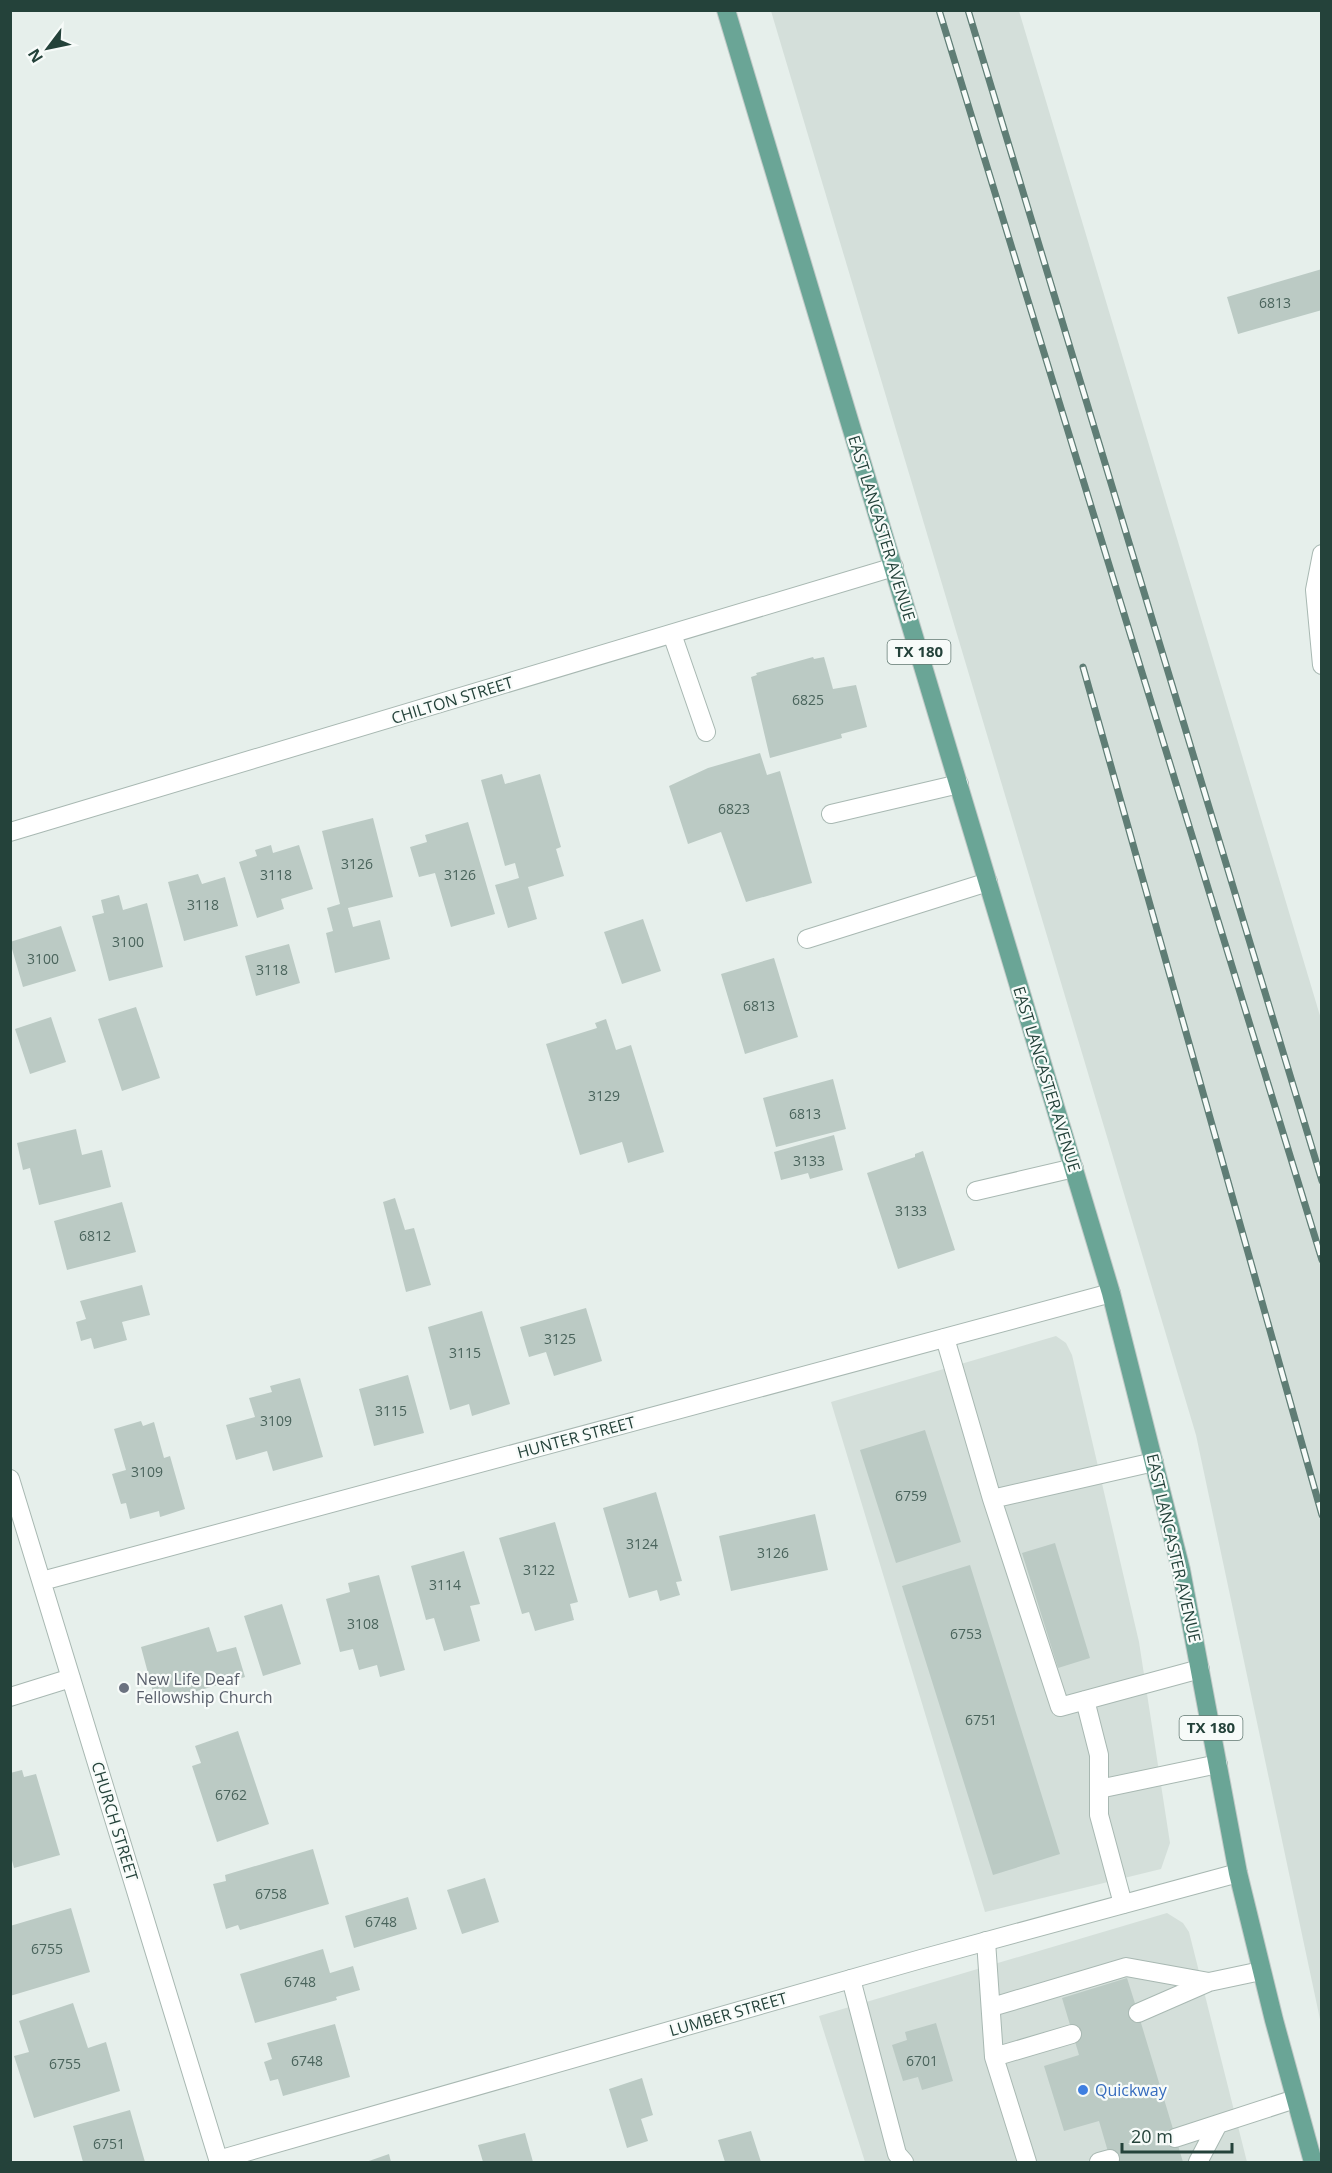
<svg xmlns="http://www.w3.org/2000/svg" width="1332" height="2173" viewBox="0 0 1332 2173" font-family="'Open Sans',sans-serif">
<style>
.built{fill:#d4dfda}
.building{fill:#bbcac4}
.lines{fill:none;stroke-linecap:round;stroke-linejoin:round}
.service-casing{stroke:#a8b8b2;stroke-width:20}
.minor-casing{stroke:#a8b8b2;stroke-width:20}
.primary-casing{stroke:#c2cac8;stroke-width:20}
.service{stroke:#fff;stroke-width:18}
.minor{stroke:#fff;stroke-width:18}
.primary{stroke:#6aa596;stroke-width:18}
.rail-casing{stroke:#5f7d75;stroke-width:7}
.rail{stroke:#f7fbf9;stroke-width:4.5;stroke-dasharray:14;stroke-linecap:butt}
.worship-dot{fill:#6b7280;stroke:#f7fbf9;stroke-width:2}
.shop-dot{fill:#3f7fe0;stroke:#f7fbf9;stroke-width:2}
.labels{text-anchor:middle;stroke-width:4.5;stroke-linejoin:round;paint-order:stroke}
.number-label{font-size:14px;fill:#4a645c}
.shield{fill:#f7fbf9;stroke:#637a73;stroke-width:1.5}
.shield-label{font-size:15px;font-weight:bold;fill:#24423a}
.street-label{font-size:16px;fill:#24423a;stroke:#f7fbf9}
.worship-label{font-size:16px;fill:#5b616d;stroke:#f7fbf9;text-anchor:start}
.shop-label{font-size:16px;fill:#366cbe;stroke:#f7fbf9;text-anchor:start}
</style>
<rect width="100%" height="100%" fill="#e6efeb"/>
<path class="built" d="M771,11H1019L1321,1019V2024L1196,1435Z
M1056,1336L1066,1343L1072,1355L1139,1642L1170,1843L1161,1869L985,1912L831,1402Z
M1167,1913L1183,1923L1189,1932L1247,2162H865L819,2016Z"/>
<path class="building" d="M1322,269V310L1238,334L1227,297Z
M813,657L814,659L824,657L833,689L856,685L867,727L841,734L842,738L770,758L751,677L757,675L756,673Z
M760,753L767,775L780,771L812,883L746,902L721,832L688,844L669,786L708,768Z
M502,774L505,784L540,774L561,847L556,849L564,876L528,887L537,919L508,928L495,885L519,878L515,863L505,866L481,780Z
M373,818L393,897L348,908L353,927L380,920L390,959L335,973L326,933L333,931L327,908L340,904L322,831Z
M468,822L495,914L451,927L435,873L419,877L410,847L427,842L425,835Z
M271,845L273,853L299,845L313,889L281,899L284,909L257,918L239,862L257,856L255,850Z
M198,874L202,884L225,877L238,926L184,941L168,882Z
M119,895L123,910L147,903L163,967L109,981L92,916L104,913L101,900Z
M643,919L661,971L622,984L604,932Z
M61,926L76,971L23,987L10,942Z
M289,944L300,983L256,996L245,956Z
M774,958L798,1037L745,1054L721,974Z
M136,1007L160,1078L122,1091L98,1019Z
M51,1017L66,1062L30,1074L15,1029Z
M606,1019L616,1050L631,1045L664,1152L628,1163L622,1142L580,1155L546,1044L597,1028L595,1023Z
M833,1079L846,1129L776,1147L763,1098Z
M76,1129L82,1155L102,1150L111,1187L39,1205L30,1168L23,1170L17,1143Z
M834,1135L843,1170L810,1179L808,1173L781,1180L774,1152Z
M923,1151L955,1250L898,1269L867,1173L915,1157V1154Z
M395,1198L405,1230L414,1228L431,1285L406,1292L383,1202Z
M122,1202L136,1252L67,1270L54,1221Z
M142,1285L150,1315L122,1322L127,1340L94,1349L91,1338L81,1341L76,1322L86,1319L80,1301Z
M586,1308L602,1361L554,1376L546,1352L529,1357L520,1327Z
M482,1311L510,1404L472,1416L469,1404L450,1410L428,1327Z
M408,1375L424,1433L374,1446L359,1389Z
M300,1378L323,1457L273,1471L267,1451L236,1460L226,1425L255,1417L249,1398L272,1392L270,1386Z
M141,1421L143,1426L154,1422L164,1458L170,1456L185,1509L160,1517L159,1511L130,1519L126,1503L121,1504L112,1474L126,1470L114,1429Z
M925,1430L961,1542L896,1563L860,1450Z
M656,1492L682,1581L676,1582L680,1595L660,1601L657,1590L629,1598L603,1508Z
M815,1514L828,1570L731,1591L719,1536Z
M555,1522L578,1602L570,1604L574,1620L535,1631L529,1612L522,1614L499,1538Z
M1055,1543L1090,1658L1058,1668L1022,1553Z
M464,1551L480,1604L470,1606L480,1641L444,1651L434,1618L426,1620L411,1566Z
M970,1565L1060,1854L993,1875L902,1586Z
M379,1575L405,1670L380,1677L377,1665L359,1670L353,1649L340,1652L326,1599L350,1592L348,1583Z
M282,1604L301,1664L263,1676L244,1616Z
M209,1627L217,1652L236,1647L245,1677L156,1703L141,1647Z
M238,1731L269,1824L217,1842L192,1766L201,1763L195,1746Z
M22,1770L24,1777L36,1774L60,1855L14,1868L10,1853V1773Z
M313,1849L329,1904L240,1930L238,1925L226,1929L213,1884L226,1881L225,1875Z
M485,1878L499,1922L462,1934L447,1890Z
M408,1897L417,1929L354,1948L345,1916Z
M71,1908L90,1972L10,1996V1926Z
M323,1949L330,1973L353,1966L360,1990L336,1997L337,2000L255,2023L240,1974Z
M1127,1978L1138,2013L1183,2162H1111L1099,2121L1064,2131L1044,2066L1079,2055L1062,1998Z
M73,2003L88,2048L106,2042L120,2091L34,2118L14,2056L29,2052L19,2021Z
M936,2023L953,2081L922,2090L918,2077L903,2081L892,2045L907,2040L905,2032Z
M335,2024L350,2077L283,2096L278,2079L270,2081L264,2062L272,2059L267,2043Z
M642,2078L653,2115L641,2119L648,2141L627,2148L609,2089Z
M130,2110L145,2162H83L73,2126Z
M751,2131L761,2162H725L718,2140Z
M525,2133L533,2162H483L478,2145Z
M389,2154L391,2162H366Z"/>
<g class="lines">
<defs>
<path id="service" d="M1322,554L1315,590L1322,665
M672,634L706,732
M831,814L959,784
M807,939L988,882
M976,1191L1074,1168
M945,1338L992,1499L1154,1462
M992,1499L1060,1707L1200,1669
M1085,1700L1099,1755V1815L1123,1904
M1099,1789L1218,1764
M986,1941L994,2057L1027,2162
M851,1979L897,2154L904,2162
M992,2007L1126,1967L1209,1982L1261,1971
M1138,2013L1209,1982
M994,2057L1072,2034
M1175,2138L1295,2099
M1099,2162L1110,2159
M1198,2162L1218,2124"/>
<path id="minor" d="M10,832L894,567
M10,1479L219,2162
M42,1581L1111,1293
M10,1697L71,1678
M218,2160L921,1959L1238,1873"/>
<path id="primary" d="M726,10L1111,1293L1181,1570L1238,1873L1274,2020L1313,2162"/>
</defs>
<use href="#service" class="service-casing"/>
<use href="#minor" class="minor-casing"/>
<use href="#primary" class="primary-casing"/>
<use href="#service" class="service"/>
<use href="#minor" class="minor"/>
<use href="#primary" class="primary"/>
<defs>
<path id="rail" d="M939,10L1322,1260
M968,10L1322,1181
M1083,667L1322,1515"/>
</defs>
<use href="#rail" class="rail-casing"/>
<use href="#rail" class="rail"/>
</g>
<circle class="worship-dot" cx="124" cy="1688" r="6"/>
<circle class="shop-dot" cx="1083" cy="2090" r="6"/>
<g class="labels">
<g class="number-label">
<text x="1275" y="308">6813</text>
<text x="808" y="705">6825</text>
<text x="734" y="814">6823</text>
<text x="357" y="869">3126</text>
<text x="276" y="880">3118</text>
<text x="460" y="880">3126</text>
<text x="203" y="910">3118</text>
<text x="128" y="947">3100</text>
<text x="43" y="964">3100</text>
<text x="272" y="975">3118</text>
<text x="759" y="1011">6813</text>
<text x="604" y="1101">3129</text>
<text x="805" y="1119">6813</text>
<text x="809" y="1166">3133</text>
<text x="911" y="1216">3133</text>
<text x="95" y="1241">6812</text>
<text x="560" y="1344">3125</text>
<text x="465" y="1358">3115</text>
<text x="391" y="1416">3115</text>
<text x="276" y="1426">3109</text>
<text x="147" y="1477">3109</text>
<text x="911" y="1501">6759</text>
<text x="642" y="1549">3124</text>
<text x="773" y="1558">3126</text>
<text x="539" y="1575">3122</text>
<text x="445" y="1590">3114</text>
<text x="363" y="1629">3108</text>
<text x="966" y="1639">6753</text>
<text x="981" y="1725">6751</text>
<text x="231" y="1800">6762</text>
<text x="271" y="1899">6758</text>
<text x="381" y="1927">6748</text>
<text x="47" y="1954">6755</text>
<text x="300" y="1987">6748</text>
<text x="307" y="2066">6748</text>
<text x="922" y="2066">6701</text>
<text x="65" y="2069">6755</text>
<text x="109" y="2149">6751</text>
</g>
<g class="shield">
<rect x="887.5" y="640" width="63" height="24" rx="4.5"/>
<rect x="1179.5" y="1716" width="63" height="24" rx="4.5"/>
</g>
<g class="shield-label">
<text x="919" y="657">TX 180</text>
<text x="1211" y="1733">TX 180</text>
</g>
<g class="street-label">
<text transform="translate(882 528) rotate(73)" y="6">EAST LANCASTER AVENUE</text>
<text transform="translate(452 700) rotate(-17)" y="6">CHILTON STREET</text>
<text transform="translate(1047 1079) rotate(73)" y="6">EAST LANCASTER AVENUE</text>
<text transform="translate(576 1437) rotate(-15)" y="6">HUNTER STREET</text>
<text transform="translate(1174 1548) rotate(77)" y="6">EAST LANCASTER AVENUE</text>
<text transform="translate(115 1821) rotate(73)" y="6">CHURCH STREET</text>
<text transform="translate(728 2014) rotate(-16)" y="6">LUMBER STREET</text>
</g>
<g class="worship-label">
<text x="136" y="1685">New Life Deaf<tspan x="136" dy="18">Fellowship Church</tspan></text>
</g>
<g class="shop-label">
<text x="1095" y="2096">Quickway</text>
</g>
</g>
<rect width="1332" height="2173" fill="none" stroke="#24423a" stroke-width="24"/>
<g transform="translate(48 48) rotate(238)" stroke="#f7fbf9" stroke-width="4.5" paint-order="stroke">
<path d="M0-4.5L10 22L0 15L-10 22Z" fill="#24423a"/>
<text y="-9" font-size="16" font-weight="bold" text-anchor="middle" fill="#24423a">N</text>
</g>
<path d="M1122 2143v9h110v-9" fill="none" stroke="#24423a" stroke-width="3"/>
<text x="1131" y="2143" font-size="18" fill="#24423a" stroke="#f7fbf9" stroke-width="4.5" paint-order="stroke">20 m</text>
</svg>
